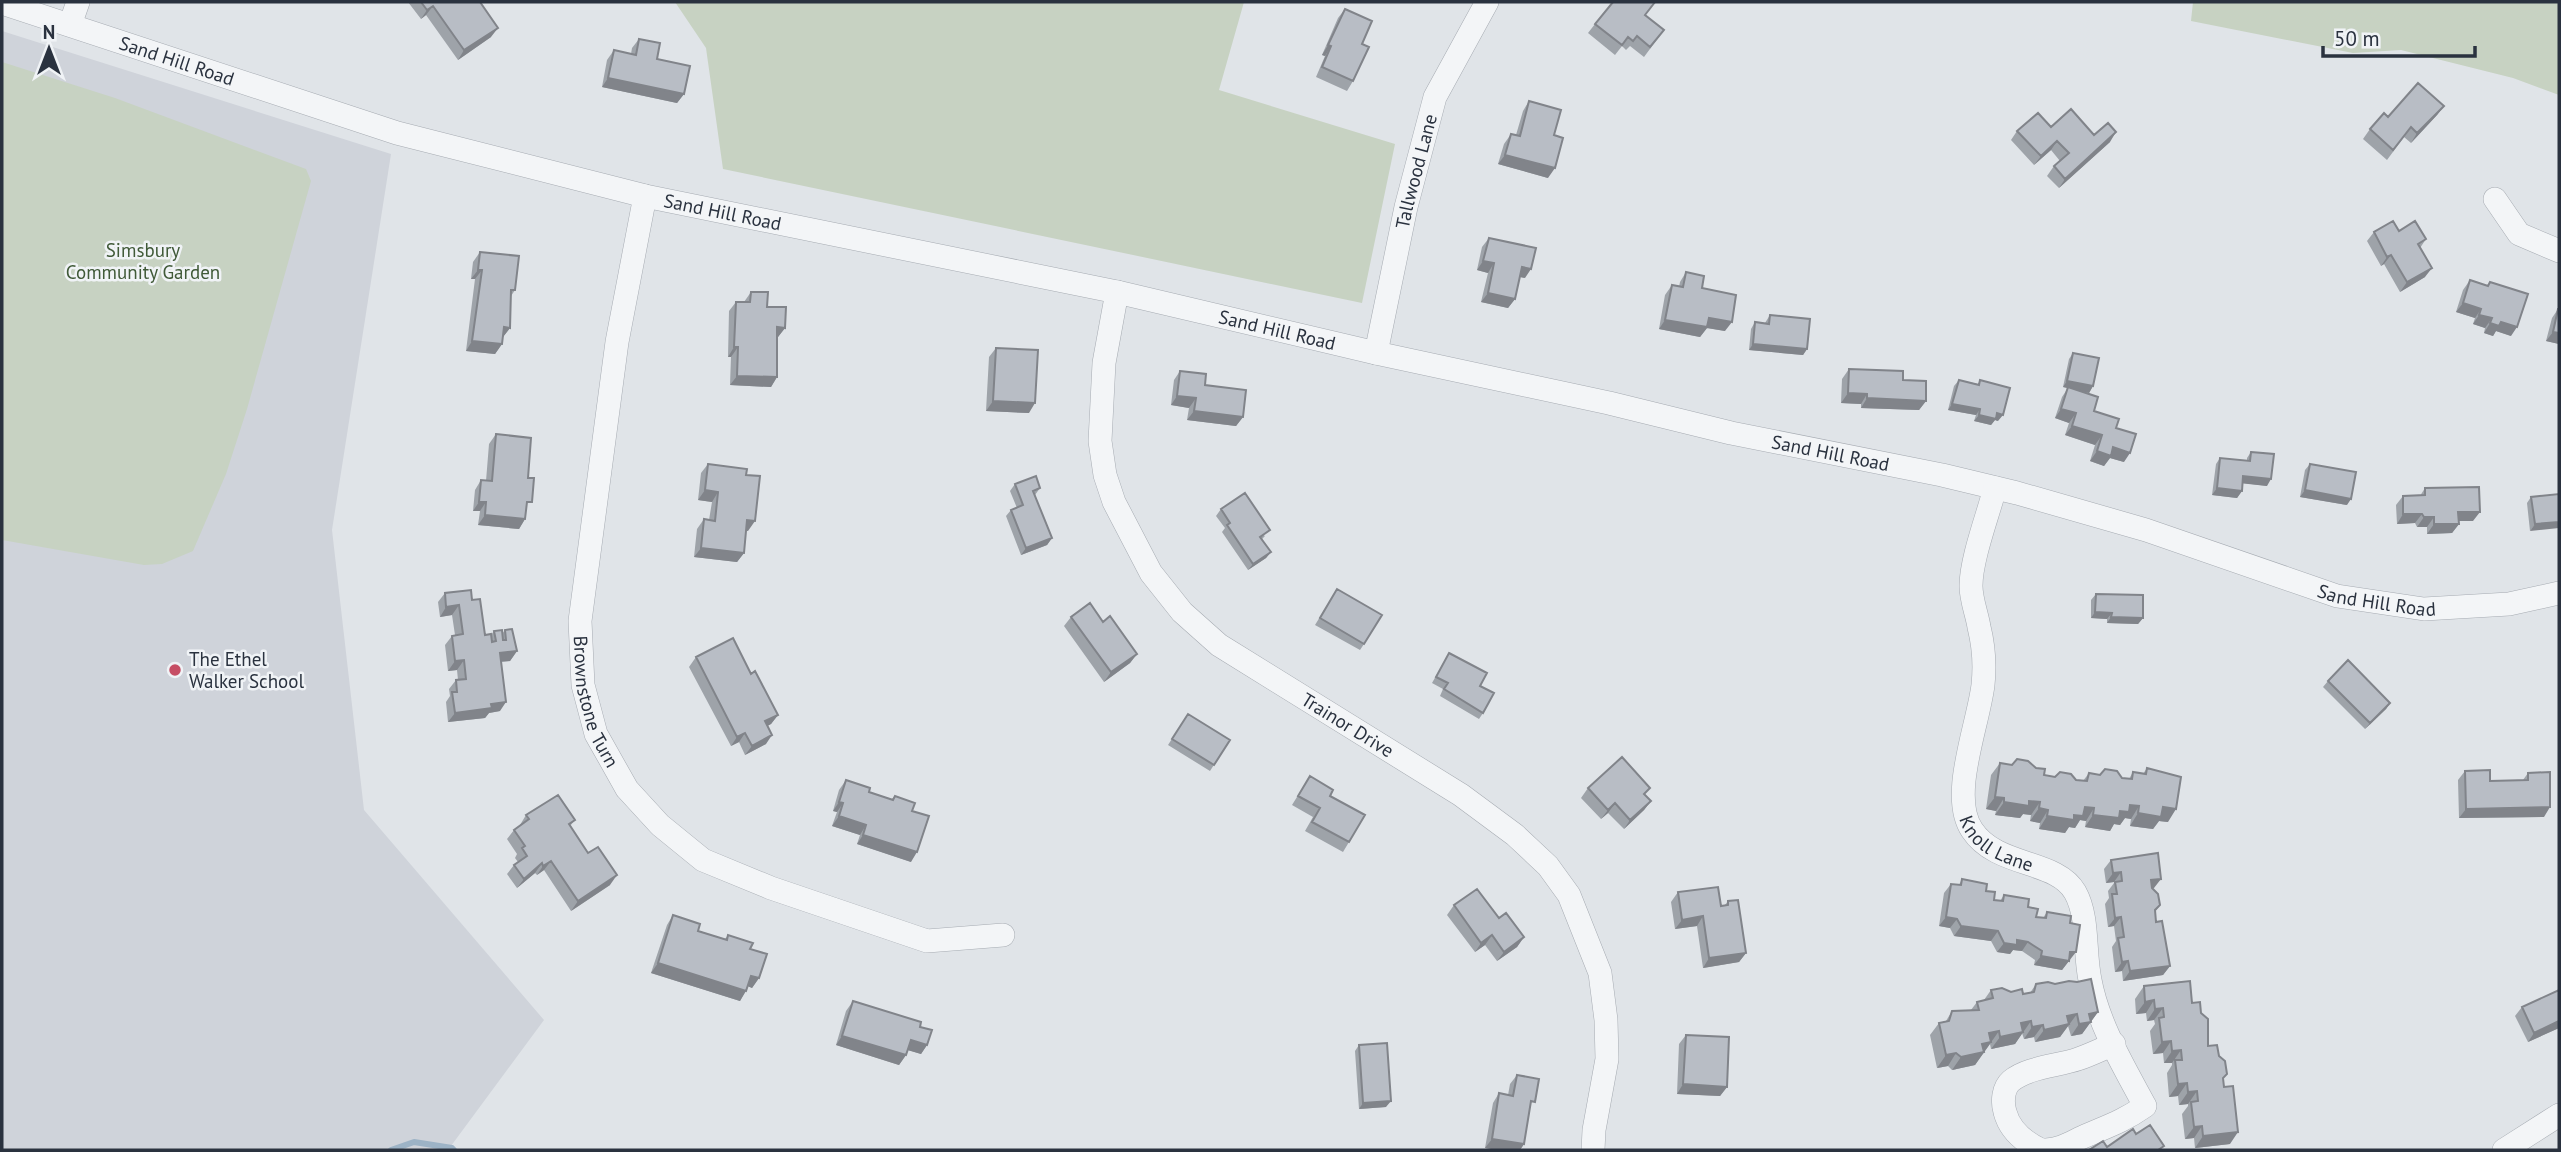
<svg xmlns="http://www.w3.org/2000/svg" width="2561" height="1152" viewBox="0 0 2561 1152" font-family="'PT Sans',sans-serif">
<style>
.built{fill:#cfd3da}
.green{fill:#c7d2c2}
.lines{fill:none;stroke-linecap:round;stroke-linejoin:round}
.stream{stroke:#9db3c6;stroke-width:6}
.street-casing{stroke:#a6abb2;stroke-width:24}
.street{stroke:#f3f5f7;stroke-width:23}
.wall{fill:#9ea3a9}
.shaded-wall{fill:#81848a}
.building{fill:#b8bdc5;stroke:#81848a;stroke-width:2}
.poi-dot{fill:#c64d64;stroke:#f0f3f6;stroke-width:2.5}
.labels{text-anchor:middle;stroke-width:5;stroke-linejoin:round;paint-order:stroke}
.street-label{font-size:19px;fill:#2a323f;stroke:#f0f3f6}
.park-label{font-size:19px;fill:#405a38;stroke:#f0f3f6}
.poi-label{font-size:19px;fill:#2a323f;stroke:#f0f3f6;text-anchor:start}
</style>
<rect width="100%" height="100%" fill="#e0e4e8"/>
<path class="built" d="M2,31L391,154L332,530L364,810L544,1020L448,1150H2Z"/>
<path class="green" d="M675,2H1244L1219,90L1395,144L1362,303L723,169L706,48Z
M2193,2H2559V95L2513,78L2401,50L2353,53L2191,21Z
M2,62L115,98L306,169L311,181L247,409L226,474L193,551L162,564L144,565L2,540Z"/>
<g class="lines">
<path class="stream" d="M391,1150L414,1142L452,1148L454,1150"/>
<defs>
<g id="street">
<path id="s1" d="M2,3L397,133L645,196L1117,292L1376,353L1609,403L1731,433L1942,475L2017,493L2146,530L2337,596L2424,609L2509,604L2559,593"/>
<path d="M70,25L78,2"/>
<path id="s2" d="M645,196L617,342L580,621L583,685L596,734L627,789L660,825L703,860L771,888L927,941L1003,935"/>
<path d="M2495,199L2519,234L2559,251"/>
<path id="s3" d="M1117,292L1104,363L1100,441L1105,475L1114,502L1151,573L1182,612L1219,645L1461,795L1515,835L1548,866L1569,895L1600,973L1606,1020L1607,1059L1594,1130L1593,1150"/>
<path id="s4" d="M1376,353L1406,207L1435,97L1487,2"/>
<path id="s5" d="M1995,488C1988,515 1971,559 1971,586C1971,600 1977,614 1979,627C1984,647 1985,666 1983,685C1978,726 1949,796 1972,830C1997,868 2056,859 2075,892C2089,917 2084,952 2090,980C2098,1024 2124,1067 2145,1106C2122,1122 2108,1126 2083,1137C2070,1143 2061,1149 2046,1150"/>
<path d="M2041,1150C2024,1142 2010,1131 2005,1112C2002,1102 2003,1088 2011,1081C2028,1067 2058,1066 2078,1059C2090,1055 2102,1049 2114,1044"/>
<path d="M2504,1150L2559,1115"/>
</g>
</defs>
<use href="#street" class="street-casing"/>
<use href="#street" class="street"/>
</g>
<path class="wall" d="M408,2H480L491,37L458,60L426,15L421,19Z
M1345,9L1362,44L1353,81L1347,91L1316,77L1325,56L1322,55L1338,18Z
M1645,15L1664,30L1644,57L1630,46L1626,50L1622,46L1615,55L1588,33L1595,24Z
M639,39L684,94L677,103L602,87L607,60L614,50L631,54L632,48Z
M1529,101L1548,178L1498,164L1504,144L1511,134L1516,135L1523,111Z
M2444,106L2437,115L2411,143L2404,137L2387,160L2363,139L2370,129L2388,117Z
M2051,127L2094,135L2110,142L2059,188L2047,176L2054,166L2060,161L2051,150L2034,165L2011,140L2017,131Z
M2399,231L2426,239L2420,248L2425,277L2400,292L2384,264L2381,266L2367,241L2374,232Z
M1489,238L1525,278L1520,277L1515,299L1508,308L1481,302L1488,273L1477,270L1482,247Z
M480,252L515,290L511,296L510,328L503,337L502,344L495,354L466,351L475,279H471L473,262Z
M1686,272L1702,288L1725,331L1707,328L1700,337L1659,329L1665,295L1672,285L1679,287L1680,282Z
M2470,280L2487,286L2490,282L2511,336L2496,331L2493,336L2484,333L2485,328L2473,324L2475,318L2456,312L2463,290Z
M751,292L767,307L785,328L778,337H777V377L771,387L730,385L731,357H728L729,311L736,302H744Z
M2558,309L2559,344L2546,341L2552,318Z
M1770,315L1807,349L1803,355L1749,350L1751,329L1755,322L1765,323Z
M996,348L1029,413L986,411L989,357Z
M2073,353L2093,386L2089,393L2078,390L2094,411L2116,428L2124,462L2110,458L2104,466L2090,461L2095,445L2065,435L2069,423L2055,418L2062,397L2068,388L2063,387L2069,359Z
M1849,369L1903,380L1926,401L1919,410L1861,408V404L1841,403L1842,379Z
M1180,371L1243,417L1236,426L1187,420L1189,408L1171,405L1174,380Z
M1959,380L1978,384L1980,380L1998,421L1995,420L1991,425L1974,421L1976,415L1948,410L1954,386Z
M496,434L528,478L525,519L519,529L478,525L480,511H473L475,490L481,480L486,481L489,444Z
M2251,452L2267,486L2243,483L2242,491L2237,498L2212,495L2216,464L2220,458L2247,461V458Z
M708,464L746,475L748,531L746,530L744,553L737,562L694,557L697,529L704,519L709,520L712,502L698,500L701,473Z
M2310,464L2347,505L2300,497L2305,470Z
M1015,484L1040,488L1035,495L1052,538L1047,545L1021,555L1006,516L1011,510L1017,508L1010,491Z
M2425,488L2473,521H2458L2459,524L2452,533L2427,534V527H2417L2415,523L2397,524L2396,505L2403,496H2420Z
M2559,494L2530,531L2527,503L2531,497Z
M1221,509L1265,536L1262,539L1271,552L1266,558L1248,570L1222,532L1225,528L1216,516Z
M1337,589L1364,644L1360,650L1315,625Z
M445,593L472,600L485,635H491L494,631L502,634L505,630L517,651L510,661L501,662L500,711L489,713L485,718L448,722L446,702L450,696L449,689L456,680H458L457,670L448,671L445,645L452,636L455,635L452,615L440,617L438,602Z
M2096,594L2143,618L2138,624L2107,623V619L2091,618V600Z
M1071,617L1103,622L1137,654L1130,663L1104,682L1064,626Z
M1449,653L1480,686L1483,713L1479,719L1440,696L1443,689L1432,683Z
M696,657L751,674L778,715L771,724L767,726L766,744L745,755L739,742L731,746L689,667Z
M2328,681L2390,703L2386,709L2365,729L2323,687Z
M1188,714L1230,740L1210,771L1168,745Z
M2000,763L2044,775L2083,781L2089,773L2129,779L2133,772L2143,774L2147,768L2168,822L2159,821L2153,829L2130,826L2131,819L2125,818L2120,825L2114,824L2110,831L2085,827L2086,821L2080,820L2075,828L2069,827L2065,833L2039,829L2040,823L2030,821L2031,815L2023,814L2020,818L1995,815L1996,811L1986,809L1991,775Z
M2465,771L2490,781L2523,780L2528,773L2544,817L2459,818L2458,780Z
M1310,776L1330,796L1349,842L1343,852L1305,831L1313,817L1292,805Z
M846,780L869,792L892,799L895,796L912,811L911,862L857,844L860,835L832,826L837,812L833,811L839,790Z
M1588,788L1645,795L1651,801L1644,810L1624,829L1608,813L1601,819L1581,798Z
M526,815L575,820L570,826L610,885L571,911L544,870L537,875L535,873L517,888L507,874L514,865L518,862L515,858L517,854L507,839L514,830L520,825Z
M2111,860L2154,888L2152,889L2160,905L2155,912L2156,922L2170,966L2163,975L2123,981L2122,971L2115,972L2112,947L2116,941L2114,926L2108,927L2105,904L2109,898L2108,891L2114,883V882L2106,883L2104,869Z
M1962,879L1986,891L1994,900L2000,901L2004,895L2028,907L2036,917L2043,918L2047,912L2070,923V962H2068L2062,970L2034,965L2035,960L2022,951L2013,950L2010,954L1997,952L1991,941L1954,936L1950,928L1939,926L1944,893L1951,884L1959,885Z
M1678,892L1721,906L1725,905L1728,901L1746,953L1739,962L1703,968L1697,926L1675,929L1671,902Z
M1454,905L1499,918L1524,937L1517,947L1497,961L1485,945L1475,952L1447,915Z
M673,915L698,931L725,939L728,935L750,949L759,978L752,988L748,986L740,1001L651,973L667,925Z
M2036,984L2098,1012L2082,1034L2071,1036L2068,1026L2060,1037L2035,1042L2034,1037L2024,1039L2022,1033L2015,1044L1991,1049L1990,1044L1975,1065L1952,1070L1948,1066L1937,1068L1930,1035L1939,1023L1946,1021L1952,1011L1971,1010L1977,1002L1984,1000L1991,990L2011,992L2023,994L2030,993Z
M2144,986L2192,1003L2201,1013L2208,1046L2223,1080L2230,1144L2195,1148L2194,1138L2185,1139L2182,1114L2188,1106V1104L2179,1105L2178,1096L2169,1097L2167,1073L2172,1065V1063H2164L2163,1053L2153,1054L2150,1031L2155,1024L2154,1020L2147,1021L2146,1013L2136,1014L2135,999Z
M2559,990V1028L2528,1042L2515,1016L2522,1007Z
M853,1001L920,1027L927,1045L921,1054L908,1050L906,1055L899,1065L836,1045L846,1011Z
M1686,1035L1727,1087L1720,1096L1677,1094L1679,1044Z
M1359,1045L1386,1107L1359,1109L1355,1051Z
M1517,1075L1530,1109L1524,1144L1520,1150H1498L1485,1148L1493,1103L1499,1093L1508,1095L1510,1084Z"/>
<path class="shaded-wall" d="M433,6L426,15L421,19L427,10Z
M498,28L491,37L458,60L464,50Z
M1328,45L1331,46L1325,56L1322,55Z
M608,78L684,94L677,103L602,87Z
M2444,106L2437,115L2411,143L2417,133Z
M2116,132L2110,142L2059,188L2065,179Z
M2057,141L2051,150L2034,165L2041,156Z
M1505,155L1555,168L1548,178L1498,164Z
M2391,255L2384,264L2381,266L2387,257Z
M1483,261L1494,263L1488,273L1477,270Z
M1522,267L1531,269L1525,278L1515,276Z
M2432,268L2425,277L2400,292L2407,282Z
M478,270H482L475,279H471Z
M1488,293L1515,299L1508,308L1481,302Z
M2463,303L2481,309L2475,318L2456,312Z
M2479,315L2492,318L2485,328L2473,324Z
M1709,318L1732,322L1725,331L1707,328L1700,337L1659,329L1665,320Z
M2501,322L2517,327L2511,336L2496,331L2493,336L2484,333L2490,323Z
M504,327L510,328L503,337Z
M777,327L785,328L778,337H770Z
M2553,332L2559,333V344L2546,341Z
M472,341L502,344L495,354L466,351Z
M1753,344L1807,349L1803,355L1749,350Z
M734,347H738L731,357H728Z
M737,376L777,377L771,387L730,385Z
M2067,381L2093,386L2089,393L2063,387Z
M1848,393L1867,394L1861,404L1841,403Z
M1177,396L1196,398L1189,408L1171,405Z
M1867,398L1926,401L1919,410L1861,408Z
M993,401L1035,403L1029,413L986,411Z
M1952,404L1980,409L1976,415L1948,410Z
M2061,409L2076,413L2069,423L2055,418Z
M1194,411L1243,417L1236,426L1187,420Z
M1997,413L2003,415L1998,421L1995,420L1991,425L1974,421L1979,415Z
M2072,426L2102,435L2095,445L2065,435Z
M2113,447L2130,453L2124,462L2110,458L2104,466L2090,461L2097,451Z
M2243,476L2271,479L2267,486L2239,483Z
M2217,488L2242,491L2237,498L2212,495Z
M705,490L718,492L712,502L698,500Z
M2305,490L2351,499L2347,505L2300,497Z
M479,502H486L480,511H473Z
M2458,512H2480L2473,521H2452Z
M2403,514H2422L2415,523L2397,524Z
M485,515L525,519L519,529L478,525Z
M2424,517H2434L2427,527H2417Z
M747,520L755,521L748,531L741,530Z
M2559,522V528L2530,531L2535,524Z
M2434,524H2459L2452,533L2427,534Z
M1052,538L1047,545L1021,555L1026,548Z
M701,548L744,553L737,562L694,557Z
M1271,552L1266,558L1248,570L1253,564Z
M459,605L452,615L440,617L446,607Z
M2095,612L2112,613L2107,619L2091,618Z
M2111,617L2143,618L2138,624L2107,623Z
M517,651L510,661L494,662L500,653Z
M1137,654L1130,663L1104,682L1111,672Z
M464,660L457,670L448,671L455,661Z
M506,702L500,711L489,713L485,718L448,722L455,713L491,704Z
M2390,703L2386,709L2365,729L2370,723Z
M778,715L771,724L758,731L765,721Z
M745,733L739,742L731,746L737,737Z
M772,735L766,744L745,755L752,746Z
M1995,797L2004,798L1996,811L1986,809Z
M1651,801L1644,810L1624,829L1630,820Z
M2029,801L2040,802L2031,815L2023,814L2020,818L1995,815L2004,802Z
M839,802L843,803L837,812L833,811Z
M1615,803L1608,813L1601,819L1608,810Z
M2130,805L2139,806L2131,819L2125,818L2120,825L2114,824L2110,831L2085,827L2093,815Z
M2085,807L2094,808L2086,821L2080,820L2075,828L2069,827L2065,833L2039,829L2047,816L2074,815Z
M2163,807L2176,809L2168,822L2159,821L2153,829L2130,826L2138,813Z
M2550,807L2544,817L2459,818L2466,809Z
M2039,808L2048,810L2040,823L2030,821Z
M839,816L866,825L860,835L832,826Z
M863,835L917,852L911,862L857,844Z
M551,861L544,870L537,875L543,866Z
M542,863L535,873L517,888L524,879Z
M2121,872L2114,882L2106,883L2113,873Z
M617,875L610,885L571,911L578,901Z
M2161,879L2154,888L2144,890L2151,880Z
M1703,916L1697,926L1675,929L1682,920Z
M1946,917L1957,919L1950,928L1939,926Z
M2121,917L2114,926L2108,927L2115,918Z
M1961,926L1998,931L1991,941L1954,936Z
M1492,935L1485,945L1475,952L1481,943Z
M1524,937L1517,947L1497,961L1504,952Z
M2017,940L2028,942L2022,951L2013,950L2010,954L1997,952L2004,943Z
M2070,952H2076L2062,970L2034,965L2041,956Z
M1746,953L1739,962L1703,968L1709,958Z
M2128,961L2122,971L2115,972L2122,962Z
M658,963L746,991L740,1001L651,973Z
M2170,966L2163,975L2123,981L2130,971Z
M751,976L759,978L752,988L745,985Z
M2154,1000L2146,1013L2136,1014L2145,1002Z
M2163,1008L2154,1020L2147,1021L2155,1009Z
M2098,1012L2082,1034L2071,1036L2079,1024L2089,1014Z
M2077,1014L2060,1037L2035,1042L2044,1030L2067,1016Z
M2031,1021L2015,1044L1991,1049L2000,1037L2021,1023Z
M2559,1021V1028L2528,1042L2534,1033Z
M2043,1025L2034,1037L2024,1039L2032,1027Z
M1999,1031L1975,1065L1952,1070L1961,1057L1989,1033Z
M842,1036L906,1055L899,1065L836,1045Z
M911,1040L927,1045L921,1054L904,1049Z
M2171,1041L2163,1053L2153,1054L2162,1042Z
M2181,1050L2172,1063H2164L2172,1051Z
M1956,1053L1948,1066L1937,1068L1946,1055Z
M2187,1083L2178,1096L2169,1097L2178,1084Z
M1683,1084L1727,1087L1720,1096L1677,1094Z
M2197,1091L2188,1104L2179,1105L2188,1092Z
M1391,1101L1386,1107L1359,1109L1363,1103Z
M2202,1126L2194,1138L2185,1139L2194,1127Z
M2238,1132L2230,1144L2195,1148L2203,1136Z
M1492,1139L1524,1144L1520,1150H1498L1485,1148Z"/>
<path class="building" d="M421,2H480L498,28L464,50L433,6L427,10Z
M1613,2H1655L1645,15L1664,30L1650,47L1637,36L1633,41L1628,37L1622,45L1595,24Z
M1345,9L1372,21L1362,44L1369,47L1353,81L1322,67L1331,46L1328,45Z
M639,39L660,43L657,59L690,66L684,94L608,78L614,50L636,55Z
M2418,83L2444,106L2417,133L2411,127L2393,150L2370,129L2384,113L2388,117Z
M1529,101L1561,110L1554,135L1563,138L1555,168L1505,155L1511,134L1520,136Z
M2071,109L2094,135L2108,123L2116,132L2065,179L2054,166L2069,153L2057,141L2041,156L2017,131L2038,113L2051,127Z
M2393,221L2399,231L2415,221L2426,239L2418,244L2432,268L2407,282L2391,255L2387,257L2374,232Z
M1489,238L1536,248L1531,269L1522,267L1515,299L1488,293L1494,263L1483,261Z
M480,252L519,256L515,290H511L510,328L504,327L502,344L472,341L482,270H478Z
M1686,272L1704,276L1702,288L1736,295L1732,322L1709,318L1707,327L1665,320L1672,285L1683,287Z
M2470,280L2488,286L2490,282L2528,294L2517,327L2501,322L2499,326L2490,323L2492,318L2479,315L2481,309L2463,303Z
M751,292H768L767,307H786L785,328L777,327V377L737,376L738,347H734L736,302H750Z
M2558,309H2559V333L2553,332Z
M1770,315L1810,319L1807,349L1753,344L1755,322L1769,324Z
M996,348L1038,350L1035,403L993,401Z
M2073,353L2099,358L2093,386L2067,381Z
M1849,369L1903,371V380L1926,381V401L1867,398V394L1848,393Z
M1180,371L1206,374L1205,385L1246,390L1243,417L1194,411L1196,398L1177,396Z
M1959,380L1979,385L1980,380L2010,388L2003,415L1997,413L1996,419L1979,415L1980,409L1952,404Z
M2068,387L2098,397L2094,411L2119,419L2116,428L2136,434L2130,453L2113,447L2111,456L2097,451L2102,435L2072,426L2076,413L2061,409Z
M496,434L531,438L528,478H534L532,502H527L525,519L485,515L486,502H479L481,480L492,481Z
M2251,452L2274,454L2271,479L2243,476L2242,491L2217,488L2220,458L2250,461Z
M708,464L747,469L746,475L760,476L755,521L747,520L744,553L701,548L704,519L715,521L718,492L705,490Z
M2310,464L2356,472L2351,499L2305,490Z
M1036,476L1040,488L1033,491L1052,538L1026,548L1011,510L1023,505L1015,484Z
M2479,487L2480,512H2458L2459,524H2434V517H2424L2422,514H2403V496L2425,495V488Z
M1245,493L1270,530L1260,537L1271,552L1253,564L1227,525L1230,523L1221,509Z
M2559,494V522L2535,524L2531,497Z
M1337,589L1382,615L1364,644L1320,618Z
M471,590L472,600L480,599L485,635L491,634L492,642L496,641L494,631L502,630L503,640H506L505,630L512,629L517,651L500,653L506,702L491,704L492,708L455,713L452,692H457L456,680L466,679L464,660L455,661L452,636L463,634L459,605L446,607L445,593Z
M2096,594L2143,595V618L2111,617L2112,613L2095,612Z
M1090,603L1103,622L1110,616L1137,654L1111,672L1071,617Z
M733,638L751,674L755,671L778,715L765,721L772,735L752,746L745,733L737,737L696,657Z
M1449,653L1487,673L1480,686L1494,693L1483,713L1444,689L1448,683L1436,677Z
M2348,660L2390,703L2370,723L2328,681Z
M1188,714L1230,740L1214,765L1172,739Z
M1622,757L1650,788L1644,794L1651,801L1630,820L1615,803L1608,810L1588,788Z
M2017,759L2028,761L2036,768L2045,769L2044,775L2055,777L2060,772L2071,774L2076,780L2087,781L2089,773L2100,775L2105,769L2117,771L2122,778L2132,779L2133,772L2146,774L2147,768L2181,777L2176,809L2163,807L2161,817L2138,813L2139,806L2130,805L2129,812L2120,811L2119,818L2093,815L2094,808L2085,807L2083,816L2074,815V820L2047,816L2048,810L2039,808L2040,802L2029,801V806L2004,802V798L1995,797L2000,763L2012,765Z
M2490,770V781L2528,780V773L2550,772V807L2466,809L2465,771Z
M1310,776L1333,790L1330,796L1365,815L1349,842L1312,822L1320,808L1298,796Z
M846,780L870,788L869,792L893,800L895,796L915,803L912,811L929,816L917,852L863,835L866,825L839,816L843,803L839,802Z
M558,795L575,820L569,824L588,853L598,847L617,875L578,901L551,861L543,866L542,863L524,879L514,865L527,856L522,848L525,846L514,830L529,819L526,815Z
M2158,853L2161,879L2151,880L2152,888L2158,894L2160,905L2155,910L2156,922L2162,921L2170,966L2130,971L2128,961L2122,962L2118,938L2124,937L2121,917L2115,918L2112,894H2117L2115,882L2122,881L2121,872L2113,873L2111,860Z
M1962,879L1987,884L1986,891L1995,892L1994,900L2003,901L2004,895L2029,899L2028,907L2038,909L2036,917L2046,918L2047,912L2071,916L2070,923L2080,925L2076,952H2070L2069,961L2041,956L2042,951L2028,942L2017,940V945L2004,943L1998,931L1961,926L1957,919L1946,917L1951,884L1961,885Z
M1718,887L1721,906L1728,905V901L1738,900L1746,953L1709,958L1703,916L1682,920L1678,892Z
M1477,889L1499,918L1506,913L1524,937L1504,952L1492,935L1481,943L1454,905Z
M673,915L700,924L698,931L727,940L728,935L753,943L750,949L767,954L759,978L751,976L746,991L658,963Z
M2091,979L2098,1012L2089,1014L2091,1022L2079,1024L2077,1014L2067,1016L2069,1024L2044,1030L2043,1025L2032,1027L2031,1021L2021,1023L2023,1032L2000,1037L1999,1031L1989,1033L1991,1042L1982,1044L1984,1052L1961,1057L1956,1053L1946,1055L1939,1023L1949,1021L1952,1011L1979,1010L1977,1002L1993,998L1991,990L2002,988L2011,992L2022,989L2023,994L2034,992L2036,984L2048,982L2055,984L2069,981L2077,982Z
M2190,981L2192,1003L2200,1002L2201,1013L2208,1019V1046L2217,1045L2219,1056L2225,1061L2227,1074L2223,1078L2224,1087L2233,1086L2238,1132L2203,1136L2202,1126L2194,1127L2191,1102L2198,1101L2197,1091L2188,1092L2187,1083L2178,1084L2175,1060H2182L2181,1050L2172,1051L2171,1041L2162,1042L2159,1018L2164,1017L2163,1008L2155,1009L2154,1000L2145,1002L2144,986Z
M2559,990V1021L2534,1033L2522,1007Z
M853,1001L921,1022L920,1027L932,1030L927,1045L911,1040L906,1055L842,1036Z
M1686,1035L1729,1037L1727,1087L1683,1084Z
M1387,1043L1391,1101L1363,1103L1359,1045Z
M1517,1075L1539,1079L1535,1102L1531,1101L1524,1144L1492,1139L1499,1093L1513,1096Z
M2150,1125L2164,1146L2158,1150H2089L2103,1141L2107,1147L2133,1129L2136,1134Z"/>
<circle class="poi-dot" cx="175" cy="670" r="7"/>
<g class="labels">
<g class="street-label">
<text dy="7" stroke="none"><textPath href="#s1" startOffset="184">Sand Hill Road</textPath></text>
<text dy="7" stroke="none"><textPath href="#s4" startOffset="186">Tallwood Lane</textPath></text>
<text dy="7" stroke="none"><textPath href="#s1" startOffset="751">Sand Hill Road</textPath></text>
<text dy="7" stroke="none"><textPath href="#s1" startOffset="1318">Sand Hill Road</textPath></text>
<text dy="7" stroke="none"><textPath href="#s1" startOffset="1885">Sand Hill Road</textPath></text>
<text dy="7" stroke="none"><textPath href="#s1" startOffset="2452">Sand Hill Road</textPath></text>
<text dy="7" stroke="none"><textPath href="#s2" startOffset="513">Brownstone Turn</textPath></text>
<text dy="7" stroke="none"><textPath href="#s3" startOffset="544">Trainor Drive</textPath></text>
<text dy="7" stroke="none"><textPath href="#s5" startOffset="378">Knoll Lane</textPath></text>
</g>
<g class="park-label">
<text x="143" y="257">Simsbury<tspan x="143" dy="22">Community Garden</tspan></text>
</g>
<g class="poi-label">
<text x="189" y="666">The Ethel<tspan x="189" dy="22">Walker School</tspan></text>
</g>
</g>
<rect width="2561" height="1152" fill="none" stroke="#2a323f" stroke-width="7"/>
<g transform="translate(49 49)" stroke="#f0f3f6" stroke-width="5" paint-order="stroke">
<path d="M0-5L12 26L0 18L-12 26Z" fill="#2a323f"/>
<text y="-10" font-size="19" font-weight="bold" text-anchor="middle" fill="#2a323f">N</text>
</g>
<path d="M2323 46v10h152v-10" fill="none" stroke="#2a323f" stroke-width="3.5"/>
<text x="2334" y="46" font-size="21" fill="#2a323f" stroke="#f0f3f6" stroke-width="5" paint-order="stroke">50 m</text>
</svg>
